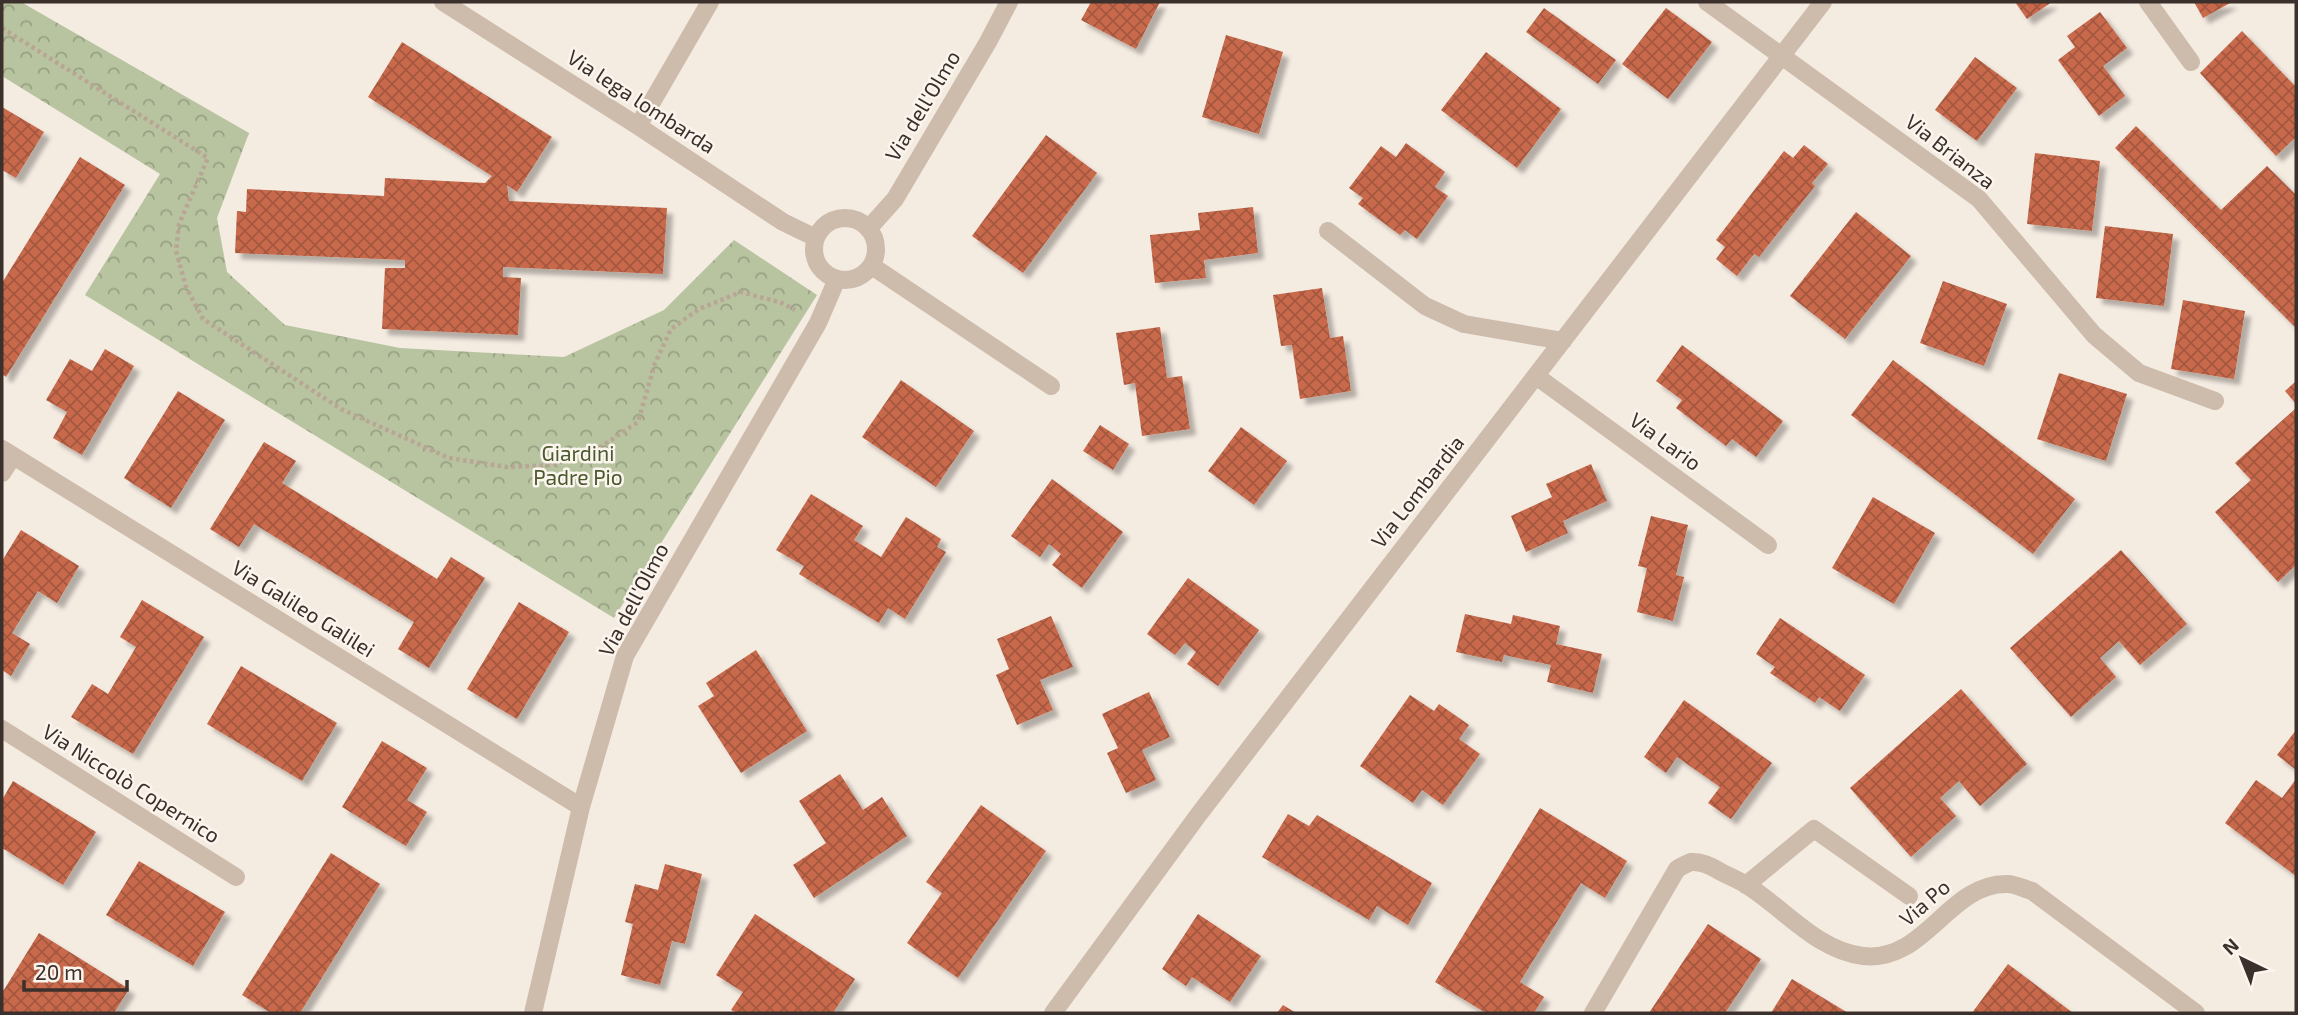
<svg xmlns="http://www.w3.org/2000/svg" width="2298" height="1015" viewBox="0 0 2298 1015" font-family="'Exo 2',sans-serif">
<style>
.park{fill:url(#park-crowns)}
.building{fill:url(#building-cross-hatch);filter:url(#shadow)}
.lines{fill:none;stroke-linecap:round;stroke-linejoin:round}
.path{stroke:#b9a596;stroke-width:4.5;stroke-dasharray:3.5 3.5;stroke-linecap:butt}
.service{stroke:#cdbbac;stroke-width:18}
.minor{stroke:#cdbbac;stroke-width:18}
.labels{text-anchor:middle;stroke-width:5;stroke-linejoin:round;paint-order:stroke}
.street-label{font-size:21px;fill:#3b302b;stroke:#fbf5ee}
.park-label{font-size:21px;fill:#4a5a2e;stroke:#fbf5ee}
</style>
<defs>
<pattern id="park-crowns" width="20" height="18" patternUnits="userSpaceOnUse" patternTransform="scale(1.75)"><rect width="20" height="18" fill="#b8c4a0"/><path d="M2 6a3 3 0 1 1 6 0M12 15a3 3 0 1 1 6 0" fill="none" stroke="#97a083"/></pattern>
<pattern id="building-cross-hatch" width="8" height="8" patternUnits="userSpaceOnUse" patternTransform="scale(1.75)"><rect width="8" height="8" fill="#c8694b"/><path d="M0 0l8 8M0 8l8-8" fill="none" stroke="#a4573f"/></pattern>
<filter id="shadow"><feDropShadow dx="6" dy="6" stdDeviation="2" flood-color="#0004"/></filter>
</defs>
<rect width="100%" height="100%" fill="#f4ebe1"/>
<path class="park" d="M2,2H21L249,133L217,218L227,272L285,325L400,348L564,357L664,310L734,240L817,295L614,618L85,295L160,174L2,76Z"/>
<path class="building" d="M1091,2H1160L1136,49L1081,20Z
M2015,2H2052L2027,19Z
M2194,2H2232L2203,18Z
M1544,8L1616,60L1598,84L1526,32Z
M1666,8L1712,42L1668,99L1622,64Z
M2100,12L2127,48L2103,66L2125,96L2099,116L2058,60L2075,47L2067,36Z
M2242,31L2296,87V137L2276,156L2200,73Z
M1226,35L1283,52L1259,134L1202,117Z
M402,42L552,137L517,192L507,185L509,201L667,208L663,274L503,267V277L521,278L518,335L382,329L385,268H405V260L235,253L237,211L246,212L247,189L384,196L385,178L485,183L492,176L368,97Z
M1486,52L1561,109L1517,168L1441,110Z
M1975,57L2017,88L1977,141L1935,110Z
M2,107L44,132L16,178L2,170Z
M2136,126L2221,210L2267,166L2296,195V328L2115,148Z
M1046,135L1097,173L1023,273L972,236Z
M1406,143L1445,172L1435,187L1448,196L1417,239L1405,230L1400,235L1358,204L1363,198L1349,188L1381,146L1396,157Z
M1804,145L1828,164L1812,183L1815,186L1759,257L1754,254L1737,276L1716,259L1725,247L1716,240L1784,151L1793,158Z
M2035,153L2100,161L2092,231L2027,224Z
M80,157L125,185L6,377L2,374V283Z
M1253,207L1258,253L1204,260L1206,278L1155,283L1150,235L1200,230L1198,213Z
M1856,212L1911,256L1845,339L1790,296Z
M2105,226L2173,234L2164,306L2096,298Z
M1943,281L2007,304L1984,366L1920,343Z
M1322,288L1330,338L1343,336L1351,391L1300,399L1292,345L1281,346L1273,295Z
M2183,300L2245,311L2234,379L2171,369Z
M1160,327L1167,378L1182,376L1190,429L1142,436L1135,383L1124,385L1116,333Z
M1682,345L1783,421L1756,457L1732,439L1726,446L1676,408L1682,400L1656,381Z
M105,349L134,366L82,455L53,438L67,412L46,400L70,359L92,371Z
M1893,360L2075,499L2033,554L1851,415Z
M2059,373L2127,394L2106,461L2037,439Z
M901,380L974,431L936,487L862,437Z
M2296,381V404L2285,391Z
M178,391L225,420L171,508L124,478Z
M2296,408V565L2278,582L2215,512L2251,480L2235,463Z
M1100,425L1129,444L1113,470L1083,451Z
M1241,427L1287,461L1254,505L1208,471Z
M264,442L296,461L282,483L437,579L451,557L485,578L429,668L398,649L414,622L254,524L239,547L210,529Z
M1591,464L1607,501L1563,521L1568,533L1526,552L1511,516L1552,497L1546,484Z
M1052,479L1123,532L1082,588L1052,565L1061,554L1049,544L1040,557L1011,536Z
M811,494L863,526L854,540L881,557L906,517L941,539L937,547L946,552L905,619L888,608L879,623L799,574L804,566L776,550Z
M1873,497L1935,533L1894,604L1832,568Z
M1651,516L1688,525L1676,575L1684,577L1673,621L1637,612L1647,568L1638,566Z
M21,530L79,566L57,603L38,591L12,633L30,644L11,676L2,670V561Z
M2121,550L2187,624L2140,665L2119,641L2100,658L2116,677L2071,717L2010,648Z
M1188,578L1259,630L1218,686L1187,664L1196,652L1185,643L1175,655L1147,634Z
M142,600L204,637L133,754L71,717L92,684L108,694L136,647L120,637Z
M519,602L569,632L517,719L467,689Z
M1465,614L1511,624L1513,615L1560,626L1556,644L1602,654L1593,693L1547,682L1551,665L1504,655L1502,662L1456,652Z
M1051,616L1073,667L1040,680L1053,710L1017,725L996,675L1009,669L997,639Z
M1780,618L1865,675L1840,711L1819,697L1815,703L1770,673L1775,667L1756,654Z
M756,650L807,731L741,773L698,706L714,696L706,683Z
M241,666L337,723L302,781L207,724Z
M1961,689L2027,764L1980,806L1959,781L1940,798L1956,816L1911,857L1850,788Z
M1149,692L1170,737L1142,750L1156,780L1126,793L1107,753L1118,748L1102,714Z
M1410,695L1434,711L1439,704L1469,725L1459,739L1480,754L1443,805L1422,790L1413,803L1360,766Z
M1684,700L1772,763L1731,819L1708,803L1720,787L1677,757L1666,773L1644,757Z
M2296,730V770L2277,755Z
M382,741L427,768L407,800L427,812L406,846L342,807Z
M840,774L863,810L882,797L907,836L814,898L793,865L826,843L799,801Z
M2296,779V876L2225,823L2256,780L2282,798Z
M13,781L96,832L63,885L2,848V800Z
M981,805L1046,851L958,978L907,943L942,893L926,882Z
M1540,808L1627,861L1605,898L1581,883L1520,982L1544,997L1534,1013H1486L1435,982Z
M1288,814L1309,826L1317,815L1432,883L1408,925L1377,906L1369,920L1262,857Z
M331,853L380,884L300,1013H271L242,995Z
M139,861L225,912L193,966L106,915Z
M665,864L702,874L685,944L672,941L660,985L621,975L633,924L625,922L635,884L658,890Z
M755,914L855,979L833,1013H737L731,1010L743,992L716,975Z
M1198,914L1261,956L1230,1002L1192,977L1186,986L1162,969Z
M1708,924L1761,959L1725,1013H1649Z
M39,933L129,989L114,1013H2V993Z
M2008,964L2073,1013H1972Z
M1792,979L1848,1013H1771Z
M1283,1005L1296,1013H1277Z"/>
<g class="lines">
<path class="path" d="M2,28L208,158L179,224L176,251L186,287L203,319L341,409L449,458L507,467L553,465L596,450L638,422L655,363L671,329L699,309L741,292L782,303L795,310"/>
<path class="service" d="M1746,885L1814,829L1909,896"/>
<path class="minor" d="M443,2L638,126L783,222L816,238
M1707,2L1979,199L2094,335L2139,373L2215,401
M2148,2L2191,62
M638,126L710,2
M814 249a31 31 0 1 1 62 0a31 31 0 1 1-62 0Z
M869,228L895,199L988,42L1009,2
M1328,231L1425,306L1464,324L1563,341
M872,266L1051,386
M1536,376L1768,545
M2,449L581,807
M2,473L13,456
M2,729L236,877
M533,1013L581,807L625,656L818,323L837,279
M1053,1013L1199,814L1823,2
M1593,1013L1677,869C1681,867 1687,863 1691,862C1702,861 1712,867 1721,872C1729,876 1738,880 1745,884C1783,907 1817,951 1863,956C1925,963 1948,884 2006,884C2014,883 2024,889 2032,891L2196,1013"/>
</g>
<g class="labels">
<g class="street-label">
<text transform="translate(641 102) rotate(33)" y="7">Via lega lombarda</text>
<text transform="translate(923 106) rotate(-59)" y="7">Via dell'Olmo</text>
<text transform="translate(1950 152) rotate(38)" y="7">Via Brianza</text>
<text transform="translate(1665 442) rotate(36)" y="7">Via Lario</text>
<text transform="translate(1418 492) rotate(-52)" y="7">Via Lombardia</text>
<text transform="translate(634 600) rotate(-62)" y="7">Via dell'Olmo</text>
<text transform="translate(303 609) rotate(32)" y="7">Via Galileo Galilei</text>
<text transform="translate(131 784) rotate(32)" y="7">Via Niccolò Copernico</text>
<text transform="translate(1925 903) rotate(-41)" y="7">Via Po</text>
</g>
<g class="park-label">
<text x="578" y="461">Giardini<tspan x="578" dy="24">Padre Pio</tspan></text>
</g>
</g>
<rect width="2298" height="1015" fill="none" stroke="#3b302b" stroke-width="7"/>
<g transform="translate(2242 959) rotate(317)" stroke="#fbf5ee" stroke-width="5" paint-order="stroke">
<path d="M0-5L12 26L0 18L-12 26Z" fill="#3b302b"/>
<text y="-10" font-size="19" font-weight="bold" text-anchor="middle" fill="#3b302b">N</text>
</g>
<path d="M24 980v10h103v-10" fill="none" stroke="#3b302b" stroke-width="3.5"/>
<text x="35" y="980" font-size="21" fill="#3b302b" stroke="#fbf5ee" stroke-width="5" paint-order="stroke">20 m</text>
</svg>
